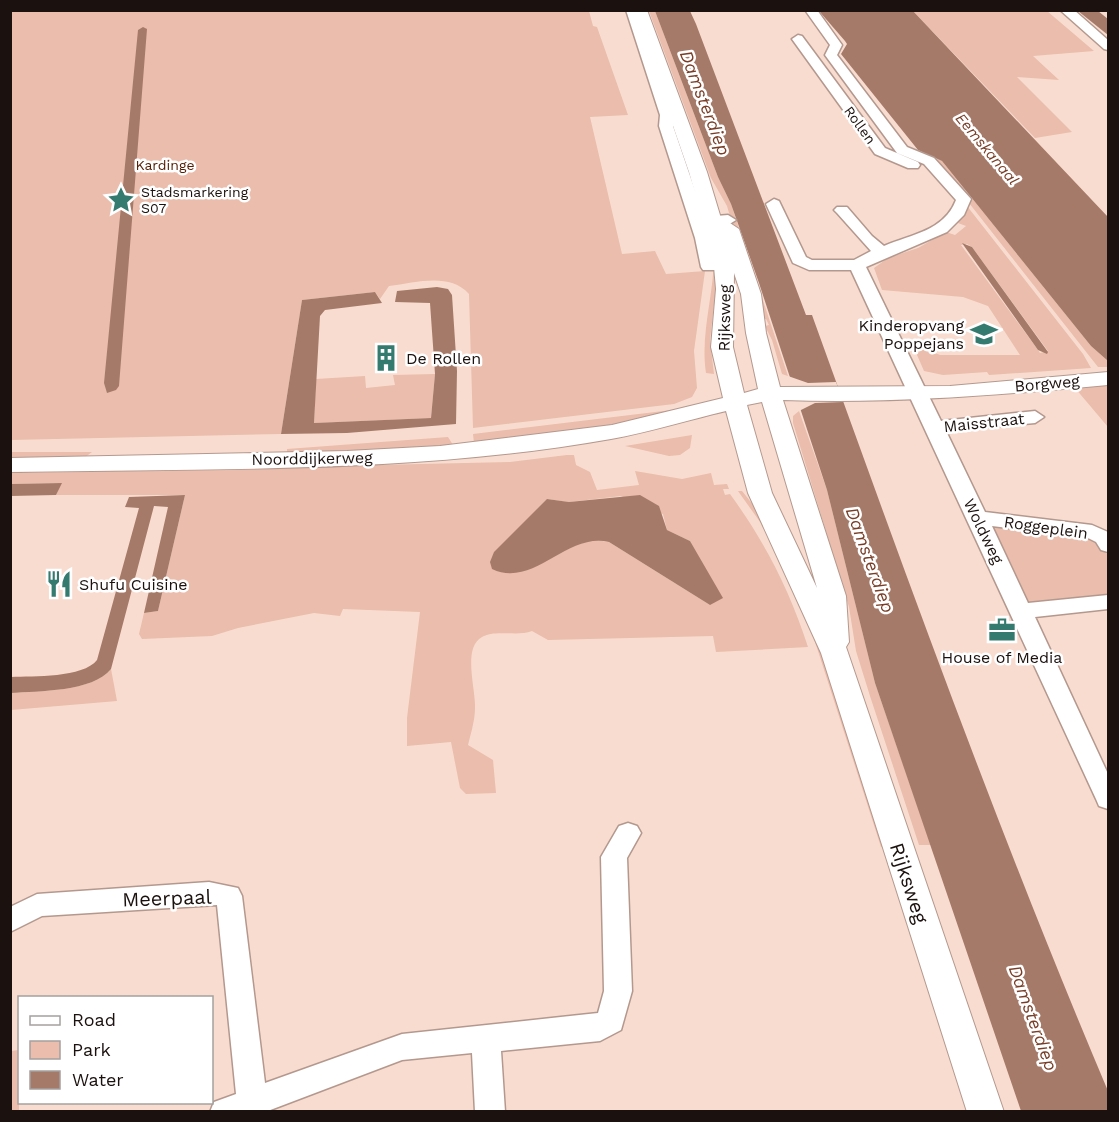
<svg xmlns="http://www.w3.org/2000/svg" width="1119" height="1122" viewBox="0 0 1119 1122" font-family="'Work Sans',sans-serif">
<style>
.green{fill:#eabdac;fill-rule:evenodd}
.water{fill:#a67a69}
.pier{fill:#f9dcd0}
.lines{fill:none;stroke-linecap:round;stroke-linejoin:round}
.minor-casing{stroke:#b4988e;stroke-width:3}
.major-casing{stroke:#b4988e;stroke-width:2}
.minor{fill:#fff;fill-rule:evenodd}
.major{fill:#fff;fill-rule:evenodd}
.labels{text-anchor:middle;stroke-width:5;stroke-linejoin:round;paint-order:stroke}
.far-street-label{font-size:14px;fill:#1b110e;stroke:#fff}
.far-park-label{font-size:14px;fill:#541c03;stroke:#fff}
.far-poi-label{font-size:14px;fill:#1b110e;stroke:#fff;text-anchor:start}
.far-water-label{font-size:15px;font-style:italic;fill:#793d26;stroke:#fff}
.street-label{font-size:16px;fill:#1b110e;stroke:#fff}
.poi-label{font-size:16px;fill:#1b110e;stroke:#fff;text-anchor:start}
.water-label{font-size:18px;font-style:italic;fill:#793d26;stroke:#fff}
.near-street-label{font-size:20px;fill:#1b110e;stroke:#fff}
</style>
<rect width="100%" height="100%" fill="#f9dcd0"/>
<path class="green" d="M10,11H589L593,26L597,27L628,115L590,117L622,254L655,251L666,274L705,271L694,351L697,388L692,397L674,404L473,428L469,294C449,272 416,283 389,286L380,299L375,292L302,300L281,434L11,440Z
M649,11H655L718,177L731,204L788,376L782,374L772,340L765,326L769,325L766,319H760L727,206L711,178Z
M913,11H1047L1094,51L1033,56L1059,80L1017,77L1072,132L1035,138Z
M938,159L942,161L1091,346L1108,361V367H1098L936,161Z
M967,206L1083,354L1091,368L989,375L987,372L943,375L924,371L914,348L925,349L940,355H1020L988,306L963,297L882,290L874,268L888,258L918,248L946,232L955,235L966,226L958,223ZM967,244L972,247L1048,351L1040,353L1038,350L961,245Z
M714,256L719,259L710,340L714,374L706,373C700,334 714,295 714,256Z
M435,374L431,418L314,423L316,379L365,376L366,388L395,385L393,375Z
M1106,385L1108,388V427L1075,388Z
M680,409L600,429L474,443L473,434Z
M799,411L827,490L875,683L931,845H919L870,696L856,651L849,607L793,423V416Z
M692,435L690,448L680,455L669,456L625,446Z
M448,437L453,445L349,453H287V449Z
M10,452H92L84,458L11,459Z
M567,455H574L576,465L590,472L597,490L639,485L635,471L682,479L711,473L714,485L727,484L729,489H723L725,495L730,494C765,542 790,591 808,647L716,652L713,636L548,640L532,631C517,637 495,629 482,637C462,648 476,689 475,708C475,720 471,733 468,745L493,760L496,793L466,794L460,788L451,742L407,746V718L420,612L343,609L340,616L314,613L238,628L212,636L142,639L139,634L144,613L158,611L185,495H56L61,483L11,484L10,473L510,462ZM621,496L663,514L667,530L690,541L710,605L609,542C592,538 580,542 565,549L547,499L569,502Z
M738,491H742L762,516L820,643L886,846L881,847L809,623L765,529Z
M999,524L1088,535L1108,555V597L1029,605L991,526Z
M111,669L117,701L11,710V693C38,691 93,692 111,669Z
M19,1050V1111H11V1051Z"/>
<path class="water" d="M655,11H690L696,24L806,315H812C906,576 1000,836 1108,1091V1111H1021L875,683L827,490L759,283L731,204L718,177Z
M819,11H913L1108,217V361L1091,346L942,161L918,150L841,54L847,44L845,41Z
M1078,11H1098L1108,19V35Z
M143,27L147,29L119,386L116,390L107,393L104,383L138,30Z
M962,243L972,247L1048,352L1047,354L1038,350Z
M437,287L448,289L452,295L457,371L456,424L347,433L281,434L302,300L375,292L382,303L325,310L320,316L314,423L431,418L435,374L430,303L395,302L397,291Z
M62,483L56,495L11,496V484Z
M185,495L158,611L144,613L168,507L154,506L111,669C93,692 38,691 11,693V677C33,676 83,678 97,660L139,508L125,507L129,497Z
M640,495L659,506L667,530L690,541L723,598L710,605L609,542C566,532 534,589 492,569L490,562L494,552L547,499L569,502Z"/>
<path class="pier" d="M788,376L808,383L836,382L843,402L815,403L799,411Z"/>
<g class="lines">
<defs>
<path id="minor" d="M626,10H638L674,115L673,126L704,217L728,215L736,220L728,225L707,226L717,267L715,270H703L701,267L695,238L659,126L660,115Z
M805,10H817L842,45L837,55L907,147L934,158L971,199L964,215L947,232L866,267L941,421L1035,411L1044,417L1035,423L946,431L985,512L1092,525L1108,532V552L1101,550L1096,542L1088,538L992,526L1028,603L1108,595V609L1035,617L1108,774V809L1099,806L1096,799L851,270H809L793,263L766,204L774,199L779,201L806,257L812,260H854L871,251L837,213L834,210L837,207H847L872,236L884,246C912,234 944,231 956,200L924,164L897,153L825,55L830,45Z
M1060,10H1074L1108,40V50L1104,49Z
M798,35L802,36L885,148L918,162L920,165L918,168H908L875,154L792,39Z
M628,823L637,826L641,833L627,858L632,991L621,1030L600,1041L501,1051L505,1112H475L472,1053L402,1060L265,1112H210L214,1102L236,1094L217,905L42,916L10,932V907L37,894L209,882L238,888L242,896L265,1083L402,1034L598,1013L604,991L601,857L619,826Z"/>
<path id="major" d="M633,10H647L707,172L723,225L730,223L739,229L761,294L766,333L780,387L950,386L1108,372V385C1000,395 892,404 783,400L846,596L849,642L846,647L1004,1112H967L821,653L748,493L726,411C688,420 650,432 611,439C415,474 210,468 10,472V458L347,451L440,446L612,425L723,398L711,347L716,289L713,255L689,172ZM734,273L741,294L746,333L758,389L744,393L733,347ZM762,402L817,588L772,493L747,405Z"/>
</defs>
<use href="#minor" class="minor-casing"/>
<use href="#major" class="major-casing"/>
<use href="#minor" class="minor"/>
<use href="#major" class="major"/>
</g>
<defs>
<symbol id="sight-bare" viewBox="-9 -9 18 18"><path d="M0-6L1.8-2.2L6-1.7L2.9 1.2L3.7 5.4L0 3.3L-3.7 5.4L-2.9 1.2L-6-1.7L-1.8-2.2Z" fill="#347a6f" stroke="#fff" stroke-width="2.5" paint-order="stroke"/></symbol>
<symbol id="school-bare" viewBox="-9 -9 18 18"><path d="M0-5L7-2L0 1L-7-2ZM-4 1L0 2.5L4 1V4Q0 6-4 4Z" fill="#347a6f" stroke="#fff" stroke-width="2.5" paint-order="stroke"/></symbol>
<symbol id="building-bare" viewBox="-9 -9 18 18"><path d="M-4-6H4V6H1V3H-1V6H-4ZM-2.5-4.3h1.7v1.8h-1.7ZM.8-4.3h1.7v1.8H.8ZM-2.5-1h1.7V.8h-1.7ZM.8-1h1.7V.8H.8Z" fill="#347a6f" stroke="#fff" stroke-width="2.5" paint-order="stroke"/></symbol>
<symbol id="restaurant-bare" viewBox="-9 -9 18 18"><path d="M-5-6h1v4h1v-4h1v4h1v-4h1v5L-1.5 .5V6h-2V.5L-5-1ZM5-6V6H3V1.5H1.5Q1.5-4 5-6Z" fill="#347a6f" stroke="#fff" stroke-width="2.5" paint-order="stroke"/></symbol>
<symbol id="office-bare" viewBox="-9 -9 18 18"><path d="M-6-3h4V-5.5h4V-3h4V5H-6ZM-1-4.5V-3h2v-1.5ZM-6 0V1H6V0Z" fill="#347a6f" stroke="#fff" stroke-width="2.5" paint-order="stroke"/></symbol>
</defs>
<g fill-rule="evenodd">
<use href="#sight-bare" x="102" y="181" width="38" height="38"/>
<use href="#school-bare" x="965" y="315" width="38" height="38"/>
<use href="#building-bare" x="367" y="339" width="38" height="38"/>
<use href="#restaurant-bare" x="40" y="565" width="38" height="38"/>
<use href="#office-bare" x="983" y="611" width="38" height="38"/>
</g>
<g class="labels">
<g class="far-street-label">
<text transform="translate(860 125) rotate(54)" y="5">Rollen</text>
</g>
<g class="far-park-label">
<text x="165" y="170">Kardinge</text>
</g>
<g class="far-poi-label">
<text x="141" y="197">Stadsmarkering<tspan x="141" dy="16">S07</tspan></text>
</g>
<g class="far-water-label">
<text transform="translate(987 149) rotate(50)" y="5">Eemskanaal</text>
</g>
<g class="street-label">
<text transform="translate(724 318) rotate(-89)" y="6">Rijksweg</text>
<text transform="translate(1047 383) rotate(-5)" y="6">Borgweg</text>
<text transform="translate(984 422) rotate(-6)" y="6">Maisstraat</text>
<text transform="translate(312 458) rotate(-1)" y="6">Noorddijkerweg</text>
<text transform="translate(1046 527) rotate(8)" y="6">Roggeplein</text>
<text transform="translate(984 531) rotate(64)" y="6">Woldweg</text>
</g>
<g class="poi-label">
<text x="964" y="331" text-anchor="end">Kinderopvang<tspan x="964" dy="18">Poppejans</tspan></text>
<text x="406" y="364">De Rollen</text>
<text x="79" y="590">Shufu Cuisine</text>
<text x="1002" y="663" text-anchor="middle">House of Media</text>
</g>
<g class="water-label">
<text transform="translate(705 103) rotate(69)" y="6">Damsterdiep</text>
<text transform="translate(870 560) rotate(70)" y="6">Damsterdiep</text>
<text transform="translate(1033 1018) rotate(70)" y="6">Damsterdiep</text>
</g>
<g class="near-street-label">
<text transform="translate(909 883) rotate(72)" y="7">Rijksweg</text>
<text transform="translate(167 898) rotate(-2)" y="7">Meerpaal</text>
</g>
</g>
<rect width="1119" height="1122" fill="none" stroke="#1b110e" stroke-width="24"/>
<rect x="18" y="996" width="195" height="108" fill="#ffffff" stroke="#a4a09f" stroke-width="1.5"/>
<rect x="30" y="1016" width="30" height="9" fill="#ffffff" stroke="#a4a09f" stroke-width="1.5"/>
<text x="72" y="1026" font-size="18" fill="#1b110e">Road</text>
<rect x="30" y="1041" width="30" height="18" fill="#eabdac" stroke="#a4a09f" stroke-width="1.5"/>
<text x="72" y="1056" font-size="18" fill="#1b110e">Park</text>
<rect x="30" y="1071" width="30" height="18" fill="#a67a69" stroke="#a4a09f" stroke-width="1.5"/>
<text x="72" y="1086" font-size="18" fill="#1b110e">Water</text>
</svg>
